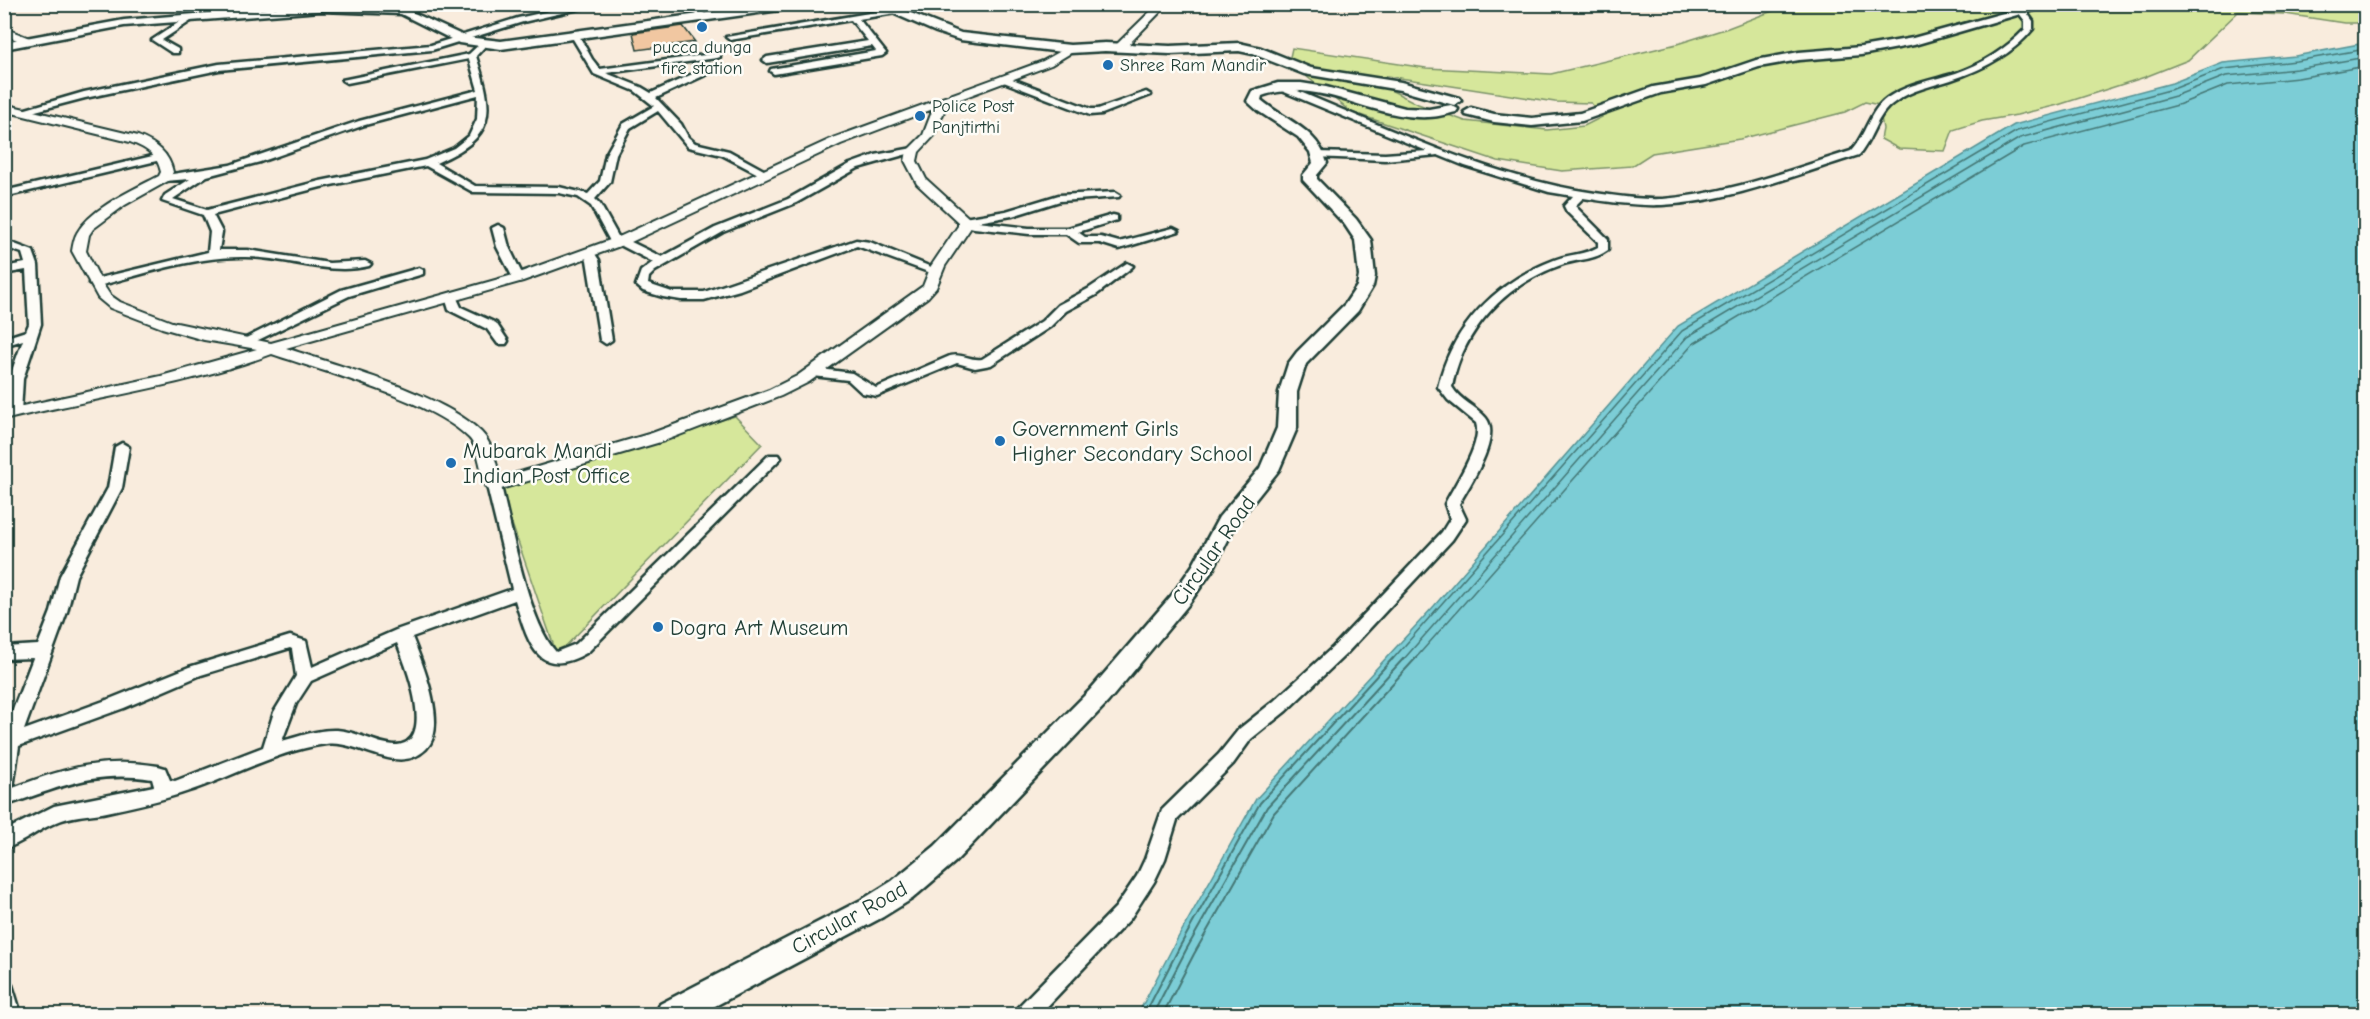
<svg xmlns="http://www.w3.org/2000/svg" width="2370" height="1019" viewBox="0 0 2370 1019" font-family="'Comic Neue',sans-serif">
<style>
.green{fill:#d6e79b;stroke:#7a9268;stroke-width:1.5;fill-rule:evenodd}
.water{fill:#7ccdd6;stroke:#579395;stroke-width:1.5}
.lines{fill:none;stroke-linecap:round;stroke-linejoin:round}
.shore-far1{stroke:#447775;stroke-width:1.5}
.shore{stroke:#447775;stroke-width:2}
.building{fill:#f1c7a1;stroke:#1f3d34;stroke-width:1.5}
.minor-casing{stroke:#1f3d34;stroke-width:5}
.tertiary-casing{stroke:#1f3d34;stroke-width:4}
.secondary-casing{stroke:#1f3d34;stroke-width:5}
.minor{fill:#fdfcf7;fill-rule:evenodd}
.tertiary{fill:#fdfcf7;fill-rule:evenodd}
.secondary{fill:#fdfcf7;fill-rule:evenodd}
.poi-dot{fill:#1f6fb2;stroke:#fdfcf7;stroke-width:2}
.labels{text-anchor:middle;stroke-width:5;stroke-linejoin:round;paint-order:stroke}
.far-poi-label{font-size:18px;fill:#1f3d34;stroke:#fdfcf7;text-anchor:start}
.poi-label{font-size:22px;fill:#1f3d34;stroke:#fdfcf7;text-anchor:start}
.street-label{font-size:22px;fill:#1f3d34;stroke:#fdfcf7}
</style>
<rect width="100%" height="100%" fill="#f9ecdd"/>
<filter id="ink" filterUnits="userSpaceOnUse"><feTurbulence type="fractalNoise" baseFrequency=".0167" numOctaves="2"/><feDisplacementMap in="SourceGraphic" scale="12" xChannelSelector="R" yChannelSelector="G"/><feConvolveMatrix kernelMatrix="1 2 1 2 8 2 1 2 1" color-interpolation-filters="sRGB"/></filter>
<g filter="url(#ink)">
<path class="green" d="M1788,5H2366L2365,23H2344L2285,14L2238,12L2188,60L2145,77L2058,105L2017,115L1982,121L1953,130L1945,151L1899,149L1881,139L1883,129L1879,105L1865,102L1845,112L1740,139L1652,153L1632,166L1562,171L1498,161L1351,112L1301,72L1290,57L1292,48L1426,68L1551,74L1677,44L1728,28ZM1387,76L1555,102L1591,103L1602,117L1584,126L1547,130L1465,121L1418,104L1373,81Z
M735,416L762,444L557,655L500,489Z"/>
<path class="water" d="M2365,43V1014H1138L1175,943L1256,799L1434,606L1678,326L2014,125L2172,83L2223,63L2295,56Z"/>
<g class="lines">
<path class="shore-far1" d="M1392,660L1682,331L2017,131L2173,89L2224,69L2296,61L2366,49
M1403,660L1687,337L2020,138L2175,96L2226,76L2297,69L2366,57
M1414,660L1693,344L2024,146L2178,105L2228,85L2298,78L2366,66"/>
<path class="shore" d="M1145,1014L1180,946L1260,803L1393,658
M1153,1014L1186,950L1267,807L1404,658
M1163,1014L1194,954L1274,813L1416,658"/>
</g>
<path class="building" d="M683,26L695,42L637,50L633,33Z"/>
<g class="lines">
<defs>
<path id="minor" d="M419,4H435L403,13L399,11Z
M582,4H600L523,22L432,50L219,70L85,98L24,114L19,111L84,92L219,64L431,45L518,18Z
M671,4C686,4 698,5 708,17L701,19L694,12Z
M893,9L897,11L896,13L859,19L886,53L882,56L774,74L770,71L771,69L876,51L872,46L767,63L763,60L767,57L868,41L851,20L730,40L726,37Z
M2019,10H2025L2033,21V29C2012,55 1982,70 1951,80C1932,86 1911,90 1895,102C1876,114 1873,139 1859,155C1795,175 1729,202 1662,205C1635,206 1609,202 1583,198L1575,206L1608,239V250C1595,260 1579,259 1564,264C1507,283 1463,328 1452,387C1460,401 1476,406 1486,418C1502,437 1469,486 1459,504L1466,519L1452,540L1345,655L1286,711L1251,739L1233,764L1177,820L1165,859L1154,882L1130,919L1040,1014H1015L1018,1007L1116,907L1137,876L1145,859L1162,810L1219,754L1239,729L1274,701L1333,647L1442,532L1450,519L1445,504C1454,485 1483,444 1476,423L1448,400L1438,387C1452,326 1496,282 1554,260C1569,254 1585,255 1598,247V242L1567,212L1564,206L1573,196L1549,192L1465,166L1438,155L1385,160L1314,157V153L1318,152L1385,154L1427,151L1277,89V85H1283C1385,126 1486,177 1595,193C1617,196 1641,200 1663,199C1728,194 1790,170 1851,151C1866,135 1869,111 1887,98C1907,84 1933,80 1956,73C1982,64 2006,49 2025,29V21L2018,12Z
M187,17L194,19L162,40L178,49V53H172L152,40Z
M574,31L577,32L592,59L600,69L720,53V57L717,58L606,73L641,87L651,93L710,66H716V70L656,98L681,124L688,137L695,143L729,151L771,174L762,176L722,155L688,147L658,111L630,128L616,154L610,182L595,199L600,204L619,238L625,239L662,257L715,228L788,199L850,164L875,155L913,148L918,151L858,168L796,203L723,232L655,271L649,277L648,284L672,292H704L856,240L870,242L941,271L935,275L931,273L857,246L740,290L704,300H681L663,297L643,291L636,285L641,271L653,262L620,245H612L591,206L578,197L559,193L473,192L426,166L321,187L213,215L222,232L219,250H248L329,263L365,261L371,264L369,266C327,276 287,257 245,257C194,256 144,274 95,287L89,283L91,280L208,252L210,232L203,215L162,201L165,195L190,179L164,181L159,178L160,176L230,165L359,121L478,90L469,59L347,83L342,80L469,54L483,41L487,44L476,56C495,114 496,137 436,163L475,186L559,187L588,194L600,181L606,154L623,124L654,106L635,91L594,74L570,34ZM478,95L477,119L469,136L454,148L425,160L320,181L207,210L173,199L207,176L260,162L365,125Z
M1001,77H1007L1091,109H1098L1146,92L1151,95L1102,114L1090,115L1001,81Z
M161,154L165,155V159L4,197V191Z
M1115,192L1120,195L1119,197L1060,201L1012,216L978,222L1029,228H1068L1113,215L1117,216V220L1078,232L1085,237H1101L1119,242L1173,228L1179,231L1119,249L1100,243H1079L1066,234H1029L974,228L970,227V223L964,224L959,221L964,218L1006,211L1059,195Z
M498,225L504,228L509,247L524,278L522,280H514L497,247L492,228Z
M4,240L33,251L38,265L41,324L23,379L21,412L14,416L7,412L9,379L23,340L4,346V338L26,331L29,324L26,270L4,274V267L25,263L22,253L4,247Z
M589,250L593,251L599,260L612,340L606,344L600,340L587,260L583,253Z
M1127,263L1133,266L1131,268L1096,295L1066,311L1050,327L991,365L975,368L957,363L877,396L862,393L848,380L813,376L806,372L813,368L852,373L876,388L950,356C962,353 971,361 982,359L1042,321L1058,305L1088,289Z
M419,268L423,270V274L349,296L250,344H242L240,341L341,290Z
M451,293L455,294L461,307L496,323L508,341L506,344H498L487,329L449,310L445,297Z
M122,443L129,447L122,488L76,576L67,612L24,730L112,698L189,667L290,636L306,641L312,667L396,630L512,589L487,486L494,481L501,486C511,527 529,623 556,652L576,644L769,455H779L781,458L588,652C537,682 528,642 515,600L412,637C422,662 449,727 426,749C397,777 359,739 326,744C277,751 236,775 189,791C161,801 131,807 102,813C87,815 70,816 57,822C39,829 23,843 4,849V831L54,806L154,786L152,779C91,770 60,788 4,806V733L33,658L4,659V647L38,645L51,612L60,576L108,488L115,447ZM397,643C406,665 438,746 394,745C375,744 357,731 337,730C319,729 300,736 282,741L296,704L311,681ZM290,648L292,649L296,676L274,712L263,747L175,781L170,780L165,768L158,766C102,757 65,768 13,788L19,746L124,708L201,675Z
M4,982L12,985L21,1014H4Z"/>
<path id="tertiary" d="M1158,4H1168L1124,49H1116V45Z
M4,28L32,39L33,41L28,44L4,35Z
M1070,46L1074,47V51L1051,65L947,104L934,136L919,152L917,161L926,179L969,218L972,226L945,266L936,288L928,297L809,382L781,396L664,441L494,491L488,490L485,486C481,473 479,448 469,438C431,400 325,372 272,354C186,386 93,398 4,420V410L161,376L257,349L204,340L162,328L110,308L98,298L72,251C73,245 74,238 77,233C91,208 134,189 159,176L161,172C157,154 146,148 130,142L4,111V104L138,136C156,143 169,153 173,172L168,181L125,205L93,229L89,235L86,251L102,283L110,295L120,302L172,322L271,343L513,275L621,236L833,138L1043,61ZM933,109L923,135L907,151L905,161L917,184L958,222V226L931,266L923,286L797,376L769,390L652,433L500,478C496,463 493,444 481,432C444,394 338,366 286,348L523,281L631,242L841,144Z"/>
<path id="secondary" d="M315,4L371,5L403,8L466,37L501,41L773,4H806L801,7L501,49L459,43L401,14L321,11L124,26L4,49V42L124,20Z
M872,4H888L961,33L1070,45L1105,43L1170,46L1239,43L1261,48L1311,68L1401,82L1459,98L1461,101L1454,105L1400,90L1304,74L1253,54L1239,51L1170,54L1105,51L1070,53L960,40L936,32Z
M2036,4H2055L1914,45L1861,55L1799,60L1759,67L1706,85L1661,93L1582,121L1532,126L1494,122L1466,115L1464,112L1471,108L1494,114L1532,118L1580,113L1653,87L1700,79L1756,60L1799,52L1861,47L1913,38Z
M1278,83H1301L1326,87L1405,108L1429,109L1451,105L1458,109L1456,112C1447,114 1437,117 1429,117C1371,120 1319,76 1262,96L1261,100C1286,121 1318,129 1327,163L1317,175V179L1356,219L1371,240L1375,276L1373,286L1358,311L1306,364L1297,392V428L1279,470L1236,524L1214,568L1188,605L1108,702L955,862L912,899L883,917L700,1014H656L660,1004L863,899L892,881L935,846L1090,690L1172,595L1193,565L1219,517L1260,468L1277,428L1279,392L1288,364L1297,352L1345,304L1357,286L1359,276L1355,240L1345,225L1303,180V175L1313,163L1310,152L1298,137L1258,111L1247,101L1252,91Z"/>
</defs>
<use href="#minor" class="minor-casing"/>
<use href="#tertiary" class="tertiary-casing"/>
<use href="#secondary" class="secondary-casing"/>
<use href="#minor" class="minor"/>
<use href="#tertiary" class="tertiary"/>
<use href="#secondary" class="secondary"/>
</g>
</g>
<g class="poi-dot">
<circle cx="702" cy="27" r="6"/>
<circle cx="1108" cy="65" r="6"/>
<circle cx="920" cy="116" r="6"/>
<circle cx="1000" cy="441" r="6"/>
<circle cx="451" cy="463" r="6"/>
<circle cx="658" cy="627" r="6"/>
</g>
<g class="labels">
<g class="far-poi-label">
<text x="702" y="53" text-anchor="middle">pucca dunga<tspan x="702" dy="21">fire station</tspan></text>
<text x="1120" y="71">Shree Ram Mandir</text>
<text x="932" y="112">Police Post<tspan x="932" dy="21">Panjtirthi</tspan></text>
</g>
<g class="poi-label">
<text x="1012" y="436">Government Girls<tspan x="1012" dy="25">Higher Secondary School</tspan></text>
<text x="463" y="458">Mubarak Mandi<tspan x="463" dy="25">Indian Post Office</tspan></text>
<text x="670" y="635">Dogra Art Museum</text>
</g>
<g class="street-label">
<text transform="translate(1213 550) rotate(-55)" y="8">Circular Road</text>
<text transform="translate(849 917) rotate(-29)" y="8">Circular Road</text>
</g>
</g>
<rect width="2370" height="1019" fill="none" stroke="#fdfcf7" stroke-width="24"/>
<rect x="12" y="12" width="2346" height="995" fill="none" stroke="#1f3d34" stroke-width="2" filter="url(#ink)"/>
</svg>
